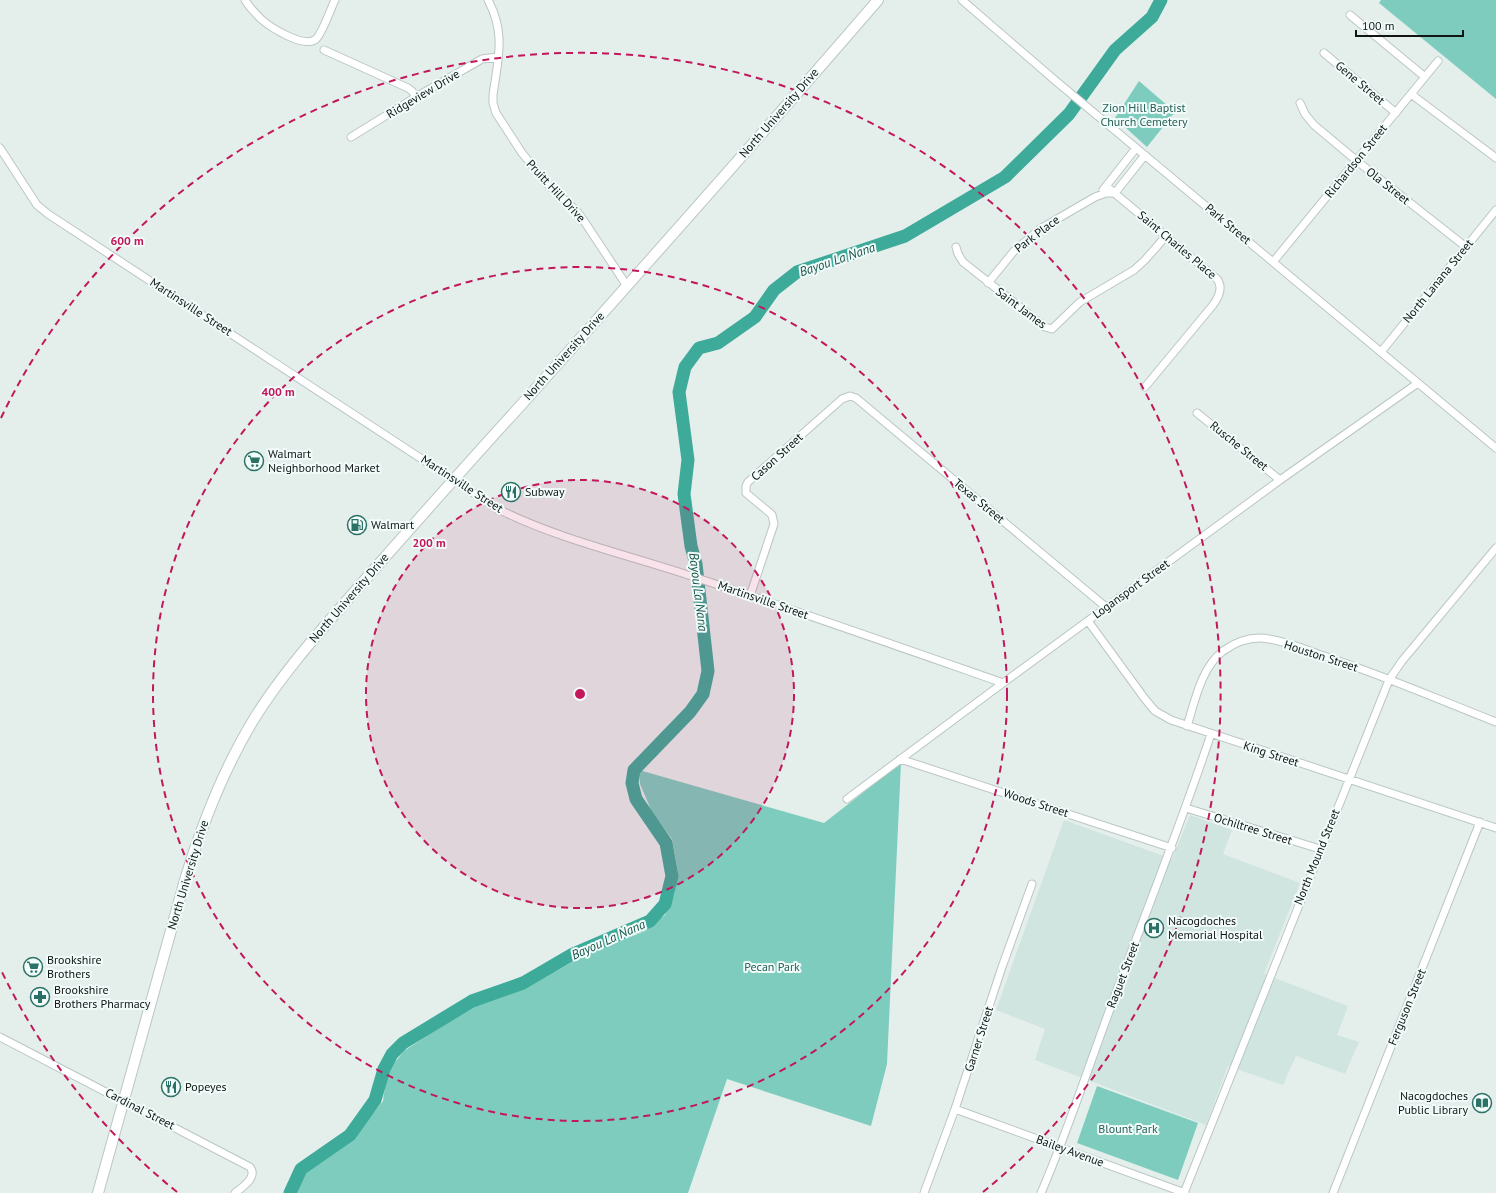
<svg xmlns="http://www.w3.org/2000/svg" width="1496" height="1193" viewBox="0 0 1496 1193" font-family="'PT Sans',sans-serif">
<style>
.built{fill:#d0e4e0}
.green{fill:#7eccbe}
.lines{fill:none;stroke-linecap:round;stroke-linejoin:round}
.river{stroke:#3eaa99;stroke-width:13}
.street-casing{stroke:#bbc6c4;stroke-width:9}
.secondary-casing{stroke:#bbc6c4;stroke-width:12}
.street{stroke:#fff;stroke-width:7}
.secondary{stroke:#fff;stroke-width:10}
.ring{fill:none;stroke:#c2185b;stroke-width:2;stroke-dasharray:7 5}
.labels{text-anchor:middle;stroke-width:4;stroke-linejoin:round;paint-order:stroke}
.street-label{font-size:12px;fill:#111514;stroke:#f1fcfa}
.park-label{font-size:12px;fill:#276057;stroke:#f1fcfa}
.poi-label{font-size:12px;fill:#111514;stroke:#f1fcfa;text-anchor:start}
.water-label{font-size:13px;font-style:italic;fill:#18544a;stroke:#f1fcfa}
.centre{fill:#c2185b;stroke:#f1fcfa;stroke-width:2}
.ring-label{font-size:12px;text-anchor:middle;font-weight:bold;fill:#c2185b;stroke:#f1fcfa;stroke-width:4;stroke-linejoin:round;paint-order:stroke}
</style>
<rect width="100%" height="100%" fill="#e4efec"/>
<path class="built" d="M1190,815L1232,830L1223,854L1300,883L1264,974L1348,1006L1337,1035L1359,1042L1345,1074L1296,1056L1283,1085L1228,1066L1206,1125L1035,1060L1045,1029L996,1010L1064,820L1172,859Z"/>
<path class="green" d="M1381,0H1496V99L1379,3Z
M1139,81L1175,112L1147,147L1115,118Z
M901,763L887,1064L871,1126L727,1079L688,1193H297L304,1175L308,1168L353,1139L383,1101L386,1079L392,1066L404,1051L445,1024L456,1014L477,1004L528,987L581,957L645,931L665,915L674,895L678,872L672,839L652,812L640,784L639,770L824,823Z
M1097,1086L1198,1123L1178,1180L1077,1143Z"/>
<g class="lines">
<path class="river" d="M290,1193L301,1169L350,1135L375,1100L384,1069L392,1054L403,1043L472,1001L523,983L571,955L650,921L665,904L672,876L666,843L636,799L632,783L634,770L690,712L703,694L708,671L696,564L691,546L684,494L688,460L679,392L685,367L699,348L718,343L755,317L774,290L797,272L905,236L1005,177L1069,114L1115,50L1152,17L1161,0"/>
<defs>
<path id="street" d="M245,0C249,7 255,13 261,19C270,27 304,49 316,39C322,34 331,8 335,0
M488,0C506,33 498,59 493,95V103L496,113L522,153L549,186L575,209L582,218L627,286
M962,0L1057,82L1496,448
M1350,15L1425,77
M324,50L408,88L412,91L416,97
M1324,53L1396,113
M1411,94L1496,158
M1300,103L1305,114L1314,125L1357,161L1466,247
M351,137L416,97L482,59L498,57
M0,148L37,205L48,214L498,509C560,540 629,555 694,577C798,611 900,647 1003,683
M1106,186L1217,279C1223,287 1219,297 1213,305L1145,387
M1103,190L1136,148
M956,247L958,254L963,262L1045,327L1052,329L1080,302L1134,270L1145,260L1166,236
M1273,262L1438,61
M988,283L1014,251L1040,229L1095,197L1106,193H1115L1145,155
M1381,352L1496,210
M1197,413L1280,480
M750,596L774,524L772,515L770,513L746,493V486L748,482L842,399L850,396L856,398L1107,608
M1088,621L1145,699L1155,711L1171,720L1496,828
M1187,726C1195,701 1201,668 1223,651C1234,643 1247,638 1260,638C1276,638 1302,648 1318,654C1378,673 1437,699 1496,722
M900,759L1172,848
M847,799L1003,683L1280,480L1418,383
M1186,808L1320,849
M0,1037L250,1167C258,1178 242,1187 235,1193
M955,1109L1185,1193
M924,1193L955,1109L1002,967L1032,884
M1041,1193C1067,1133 1087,1071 1110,1009C1144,917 1180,827 1211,734
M1184,1193L1389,680L1402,661L1496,548
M1333,1193L1480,822"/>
<path id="secondary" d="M98,1193L185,880C202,824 223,770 254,719C285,669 325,626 363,582C416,522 468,463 522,404C641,270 761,136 878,0"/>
</defs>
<use href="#street" class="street-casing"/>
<use href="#secondary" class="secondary-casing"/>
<use href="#street" class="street"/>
<use href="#secondary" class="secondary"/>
</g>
<circle cx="580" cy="694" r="214" fill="#c2185b" fill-opacity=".12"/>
<g class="ring">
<circle cx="580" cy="694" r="214"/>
<circle cx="580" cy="694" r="427"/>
<path d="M177 1192A641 641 0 0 1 1 970M1 418A641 641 0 1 1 983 1192"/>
</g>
<defs>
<symbol id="supermarket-ring" viewBox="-11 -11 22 22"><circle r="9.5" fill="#f1fcfa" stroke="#2c7166" stroke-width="1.5"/><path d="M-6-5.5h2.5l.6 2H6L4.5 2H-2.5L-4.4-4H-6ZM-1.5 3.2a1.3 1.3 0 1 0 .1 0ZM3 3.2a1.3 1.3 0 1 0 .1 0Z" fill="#2c7166"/></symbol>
<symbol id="restaurant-ring" viewBox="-11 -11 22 22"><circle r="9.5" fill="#f1fcfa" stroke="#2c7166" stroke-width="1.5"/><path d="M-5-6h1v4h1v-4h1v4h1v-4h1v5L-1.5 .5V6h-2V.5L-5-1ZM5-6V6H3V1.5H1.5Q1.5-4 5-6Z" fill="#2c7166"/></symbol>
<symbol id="fuel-ring" viewBox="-11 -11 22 22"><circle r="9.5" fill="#f1fcfa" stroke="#2c7166" stroke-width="1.5"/><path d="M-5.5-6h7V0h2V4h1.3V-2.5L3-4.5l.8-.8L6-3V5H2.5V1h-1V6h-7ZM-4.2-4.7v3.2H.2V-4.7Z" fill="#2c7166"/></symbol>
<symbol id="hospital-ring" viewBox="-11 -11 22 22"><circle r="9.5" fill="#f1fcfa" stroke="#2c7166" stroke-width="1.5"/><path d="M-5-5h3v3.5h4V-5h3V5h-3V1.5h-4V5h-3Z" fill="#2c7166"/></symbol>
<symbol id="pharmacy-ring" viewBox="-11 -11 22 22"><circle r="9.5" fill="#f1fcfa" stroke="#2c7166" stroke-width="1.5"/><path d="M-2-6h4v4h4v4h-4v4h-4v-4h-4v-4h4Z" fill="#2c7166"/></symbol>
<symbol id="library-ring" viewBox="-11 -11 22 22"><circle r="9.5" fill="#f1fcfa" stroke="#2c7166" stroke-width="1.5"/><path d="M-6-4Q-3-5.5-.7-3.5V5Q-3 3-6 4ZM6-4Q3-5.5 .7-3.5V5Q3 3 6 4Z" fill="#2c7166"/></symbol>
</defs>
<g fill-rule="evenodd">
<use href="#supermarket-ring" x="243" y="450" width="22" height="22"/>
<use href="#restaurant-ring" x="500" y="481" width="22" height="22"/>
<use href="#fuel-ring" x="346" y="514" width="22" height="22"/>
<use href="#hospital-ring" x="1143" y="917" width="22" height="22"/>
<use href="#supermarket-ring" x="22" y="956" width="22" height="22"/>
<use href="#pharmacy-ring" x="29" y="986" width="22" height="22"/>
<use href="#restaurant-ring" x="160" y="1076" width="22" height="22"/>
<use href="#library-ring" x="1471" y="1092" width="22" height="22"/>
</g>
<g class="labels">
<g class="street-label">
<text transform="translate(1360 83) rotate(40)" y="4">Gene Street</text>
<text transform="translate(423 94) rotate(-31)" y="4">Ridgeview Drive</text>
<text transform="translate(779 113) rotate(-49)" y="4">North University Drive</text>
<text transform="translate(1356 161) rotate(-51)" y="4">Richardson Street</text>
<text transform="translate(1388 186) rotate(38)" y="4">Ola Street</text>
<text transform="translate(556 191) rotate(47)" y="4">Pruitt Hill Drive</text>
<text transform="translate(1228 224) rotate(40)" y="4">Park Street</text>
<text transform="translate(1037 234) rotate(-37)" y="4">Park Place</text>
<text transform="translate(1177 245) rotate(40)" y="4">Saint Charles Place</text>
<text transform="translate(1438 281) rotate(-51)" y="4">North Lanana Street</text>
<text transform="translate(191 307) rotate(33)" y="4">Martinsville Street</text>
<text transform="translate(1021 308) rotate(37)" y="4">Saint James</text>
<text transform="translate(564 356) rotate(-48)" y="4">North University Drive</text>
<text transform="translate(1239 446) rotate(39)" y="4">Rusche Street</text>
<text transform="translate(777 457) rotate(-42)" y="4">Cason Street</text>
<text transform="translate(462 484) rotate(33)" y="4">Martinsville Street</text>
<text transform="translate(979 501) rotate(40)" y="4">Texas Street</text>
<text transform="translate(1131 589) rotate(-36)" y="4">Logansport Street</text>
<text transform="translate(349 598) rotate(-49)" y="4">North University Drive</text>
<text transform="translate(763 600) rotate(19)" y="4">Martinsville Street</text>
<text transform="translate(1321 656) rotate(18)" y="4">Houston Street</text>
<text transform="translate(1271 754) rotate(18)" y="4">King Street</text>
<text transform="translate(1036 803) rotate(18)" y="4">Woods Street</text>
<text transform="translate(1253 829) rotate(17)" y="4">Ochiltree Street</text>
<text transform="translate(1317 857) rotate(-68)" y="4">North Mound Street</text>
<text transform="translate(188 875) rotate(-73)" y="4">North University Drive</text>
<text transform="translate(1123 975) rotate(-69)" y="4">Raguet Street</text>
<text transform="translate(1407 1007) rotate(-68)" y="4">Ferguson Street</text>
<text transform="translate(979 1039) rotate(-72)" y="4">Garner Street</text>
<text transform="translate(140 1109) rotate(27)" y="4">Cardinal Street</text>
<text transform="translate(1070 1151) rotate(20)" y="4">Bailey Avenue</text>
</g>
<g class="park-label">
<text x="1144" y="112">Zion Hill Baptist<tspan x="1144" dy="14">Church Cemetery</tspan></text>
<text x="772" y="971">Pecan Park</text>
<text x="1128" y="1133">Blount Park</text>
</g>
<g class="poi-label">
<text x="268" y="458">Walmart<tspan x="268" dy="14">Neighborhood Market</tspan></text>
<text x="525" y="496">Subway</text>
<text x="371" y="529">Walmart</text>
<text x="1168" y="925">Nacogdoches<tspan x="1168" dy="14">Memorial Hospital</tspan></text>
<text x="47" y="964">Brookshire<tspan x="47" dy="14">Brothers</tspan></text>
<text x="54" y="994">Brookshire<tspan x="54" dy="14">Brothers Pharmacy</tspan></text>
<text x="185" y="1091">Popeyes</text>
<text x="1468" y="1100" text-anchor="end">Nacogdoches<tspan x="1468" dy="14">Public Library</tspan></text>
</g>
<g class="water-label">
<text transform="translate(837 259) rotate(-19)" y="5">Bayou La Nana</text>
<text transform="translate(699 592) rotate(83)" y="5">Bayou La Nana</text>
<text transform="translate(608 939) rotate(-24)" y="5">Bayou La Nana</text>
</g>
</g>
<circle cx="580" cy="694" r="6" class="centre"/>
<g class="ring-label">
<text x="127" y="245">600 m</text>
<text x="278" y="396">400 m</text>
<text x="429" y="547">200 m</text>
</g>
<path d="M1356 30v6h107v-6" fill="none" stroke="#111514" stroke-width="2"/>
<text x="1362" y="30" font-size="12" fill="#111514" stroke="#f1fcfa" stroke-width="3" paint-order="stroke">100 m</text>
</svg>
